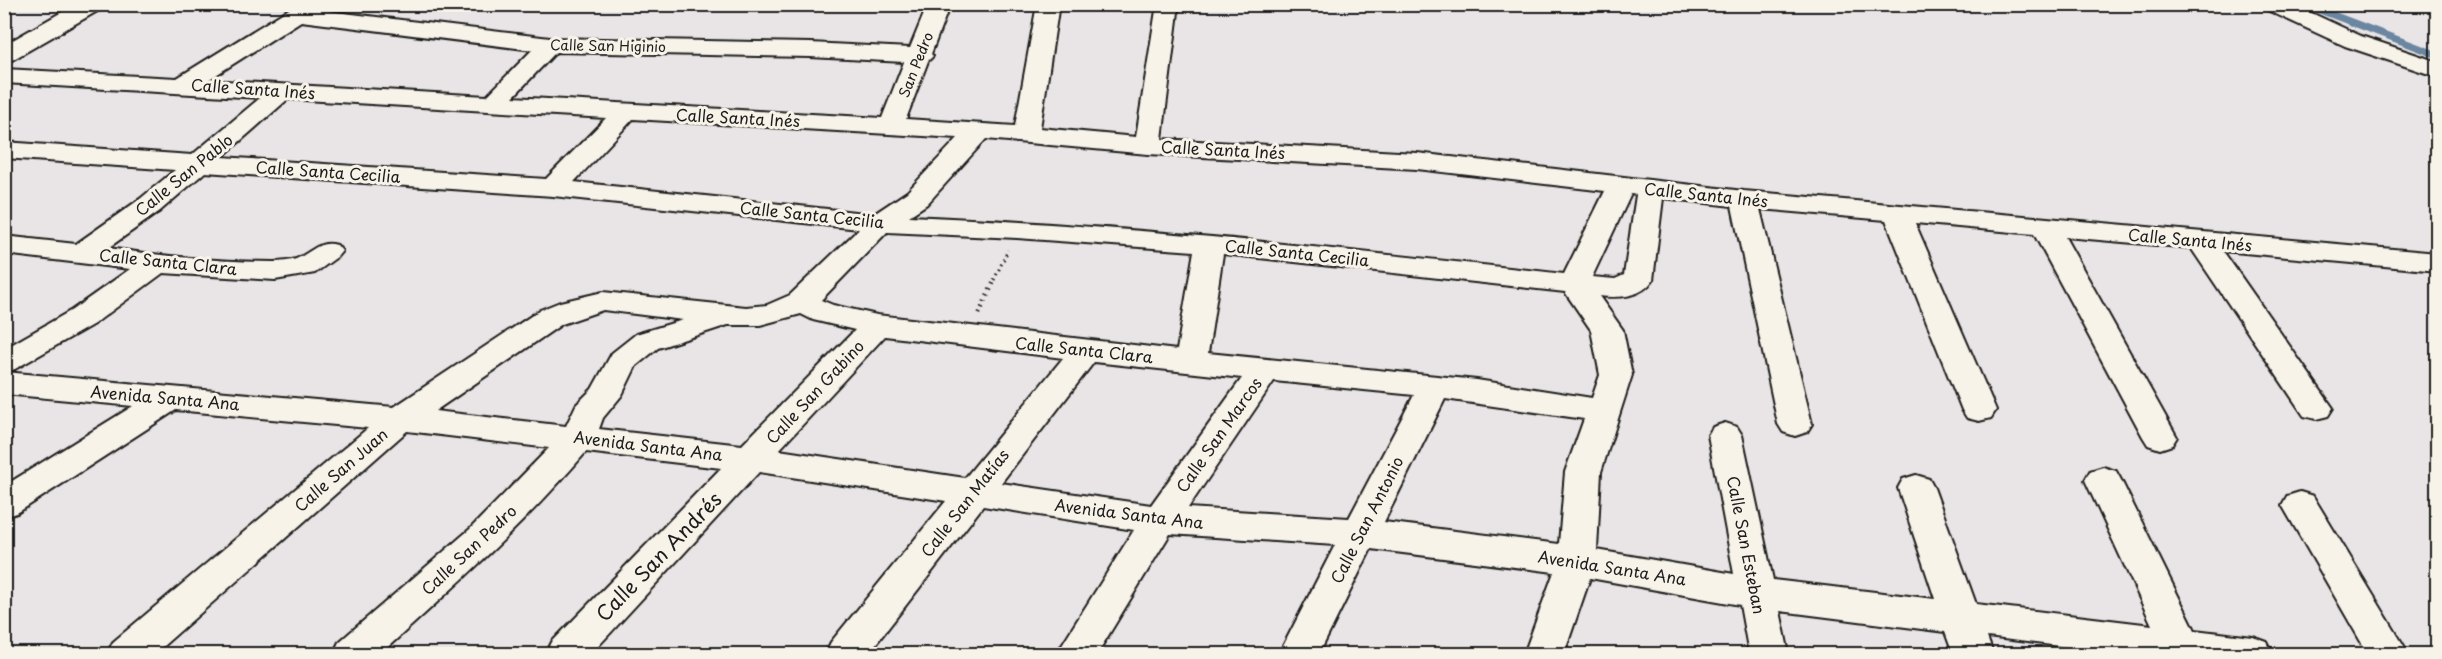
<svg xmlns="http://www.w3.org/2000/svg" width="2442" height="659" viewBox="0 0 2442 659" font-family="'Playpen Sans',sans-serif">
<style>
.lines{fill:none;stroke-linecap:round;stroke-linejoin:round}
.stream{stroke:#6a86a1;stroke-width:7}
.minor-casing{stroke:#1c1c1c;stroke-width:4}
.path-far1{stroke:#1c1c1c;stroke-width:3;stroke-dasharray:1.5 4;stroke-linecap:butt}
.path{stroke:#1c1c1c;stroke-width:4.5;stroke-dasharray:1.5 5;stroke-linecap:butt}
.minor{fill:#f7f3e8;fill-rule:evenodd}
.labels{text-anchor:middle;stroke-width:6;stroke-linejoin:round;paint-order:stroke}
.far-street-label{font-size:14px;fill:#1c1c1c;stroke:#f7f3e8}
.street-label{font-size:16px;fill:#1c1c1c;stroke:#f7f3e8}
.near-street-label{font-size:20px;fill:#1c1c1c;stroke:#f7f3e8}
</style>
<rect width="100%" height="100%" fill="#e9e5e6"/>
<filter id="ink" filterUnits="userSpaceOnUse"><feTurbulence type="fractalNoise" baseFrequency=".0167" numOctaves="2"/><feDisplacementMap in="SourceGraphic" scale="12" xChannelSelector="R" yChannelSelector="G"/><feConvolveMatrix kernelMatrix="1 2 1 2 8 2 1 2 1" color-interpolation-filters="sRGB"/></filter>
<g filter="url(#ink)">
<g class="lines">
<path class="stream" d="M2304,4L2438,55"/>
<defs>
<path id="minor" d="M76,4H104L101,9L12,60L4,62V45Z
M297,4H324L319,10L550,38L810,43L910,48L928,4H950L931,54L933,56L928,61L906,119L1015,126L1037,4H1059L1040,128L1136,137L1157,4H1179L1162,139L1417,153L1744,191L2438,253V271L2223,251L2333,408L2328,416L2316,419L2304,416L2191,248L2065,237L2177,437L2172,445L2160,449L2148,445L2143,437L2034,234L1915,223L1996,410L1991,418L1979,421L1967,418L1962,410L1886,220L1760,209L1812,424L1807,432L1795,436L1783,432L1778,424L1732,206L1663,198L1653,280C1641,298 1618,298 1599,296L1623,330L1632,375L1601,472L1597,550L1734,574L1708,435L1713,427L1725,423L1737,427L1742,435L1773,580L1935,599L1898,488L1903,479L1916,475L1929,479L1934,488L1976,604L2152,625L2085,480L2090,471L2103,467L2116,471L2121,480L2195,630L2253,637L2267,642L2273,654H2125L1987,637L1993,654H1953L1945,632L1780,611L1789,654H1749L1740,605L1590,578L1564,654H1524L1554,572L1371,549L1319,654H1279L1335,545L1170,534L1097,654H1056L1134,530L983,506L868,654H825L831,642L946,501L759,472L591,654H546L552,642L721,468L586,452C523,526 451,590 380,654H333L339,642L470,529L549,448L407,431L154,654H107L113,642L368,428L176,410L17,513L4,517V486L133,406L4,394V349L72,310L130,269L4,254V236L76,244L140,199L175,170L4,158V142L192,155L260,98L4,83V69L177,78ZM301,21L532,50L487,96L208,80ZM556,52L810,57L904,62L882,118L513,97ZM288,99L606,118L546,179L222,157ZM633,119L958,138L907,192L874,214L574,182ZM986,139L1148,154L1417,169L1605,191L1564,274C1346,250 1128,225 909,216L927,204ZM205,172L553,196L859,229L790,295L767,305L746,307L603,292L560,302L540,310L394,407L5,372L15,369L94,324L163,273L275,280L315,273L337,257L342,251L337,245C318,240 313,252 296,259C290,261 280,262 273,262C219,262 162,256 108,248L160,211ZM1631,194L1636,195L1624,275L1615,279L1592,277ZM887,232L1017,238L1194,251L1177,350L877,315L833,305L821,300ZM1223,254L1565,292L1591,330L1600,375L1592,398L1477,380L1208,353ZM603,310L683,320L636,334L612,353L592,389L576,405L566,426L435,411L562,324ZM801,314L813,320L855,330L742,445L599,429L603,418L622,395L636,366L658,348L728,325H760ZM885,336L1063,358L965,478L779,450ZM1094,362L1242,378L1151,505L1001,483ZM1274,381L1414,395L1349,518L1188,508ZM1445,399L1584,419L1565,472L1559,544L1384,522Z
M2262,4H2292L2361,36L2438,62V77L2345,46L2265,9Z
M2300,492L2313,496L2409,654H2368L2282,505L2287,496Z"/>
</defs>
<use href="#minor" class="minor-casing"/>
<path class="path-far1" d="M994,280L1008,250"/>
<path class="path" d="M979,314L995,279"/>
<use href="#minor" class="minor"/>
</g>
</g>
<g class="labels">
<g class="far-street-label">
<text transform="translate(608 46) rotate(1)" y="5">Calle San Higinio</text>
<text transform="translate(916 65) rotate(-68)" y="5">San Pedro</text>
</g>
<g class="street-label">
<text transform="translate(253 89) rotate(4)" y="6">Calle Santa Inés</text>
<text transform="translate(738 118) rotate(3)" y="6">Calle Santa Inés</text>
<text transform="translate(1223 150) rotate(3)" y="6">Calle Santa Inés</text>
<text transform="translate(328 172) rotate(4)" y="6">Calle Santa Cecilia</text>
<text transform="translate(184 175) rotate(-39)" y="6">Calle San Pablo</text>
<text transform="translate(1706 195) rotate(6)" y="6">Calle Santa Inés</text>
<text transform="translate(812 215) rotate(6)" y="6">Calle Santa Cecilia</text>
<text transform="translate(2190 240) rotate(5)" y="6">Calle Santa Inés</text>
<text transform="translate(1297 253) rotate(6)" y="6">Calle Santa Cecilia</text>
<text transform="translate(168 262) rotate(6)" y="6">Calle Santa Clara</text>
<text transform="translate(1084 350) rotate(6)" y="6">Calle Santa Clara</text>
<text transform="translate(815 392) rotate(-47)" y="6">Calle San Gabino</text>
<text transform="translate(165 398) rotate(5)" y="6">Avenida Santa Ana</text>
<text transform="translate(1219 435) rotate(-55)" y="6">Calle San Marcos</text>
<text transform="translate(648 446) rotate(7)" y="6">Avenida Santa Ana</text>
<text transform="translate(341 470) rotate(-41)" y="6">Calle San Juan</text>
<text transform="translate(965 503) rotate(-52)" y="6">Calle San Matías</text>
<text transform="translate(1129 514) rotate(7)" y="6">Avenida Santa Ana</text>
<text transform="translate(1367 520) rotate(-63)" y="6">Calle San Antonio</text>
<text transform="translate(1746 545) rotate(79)" y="6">Calle San Esteban</text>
<text transform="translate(469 550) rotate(-43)" y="6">Calle San Pedro</text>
<text transform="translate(1612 568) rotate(9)" y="6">Avenida Santa Ana</text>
</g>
<g class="near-street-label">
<text transform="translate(659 557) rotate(-46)" y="7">Calle San Andrés</text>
</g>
</g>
<rect width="2442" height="659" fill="none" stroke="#f7f3e8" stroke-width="24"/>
<rect x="12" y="12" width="2418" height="635" fill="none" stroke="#1c1c1c" stroke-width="2" filter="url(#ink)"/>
</svg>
